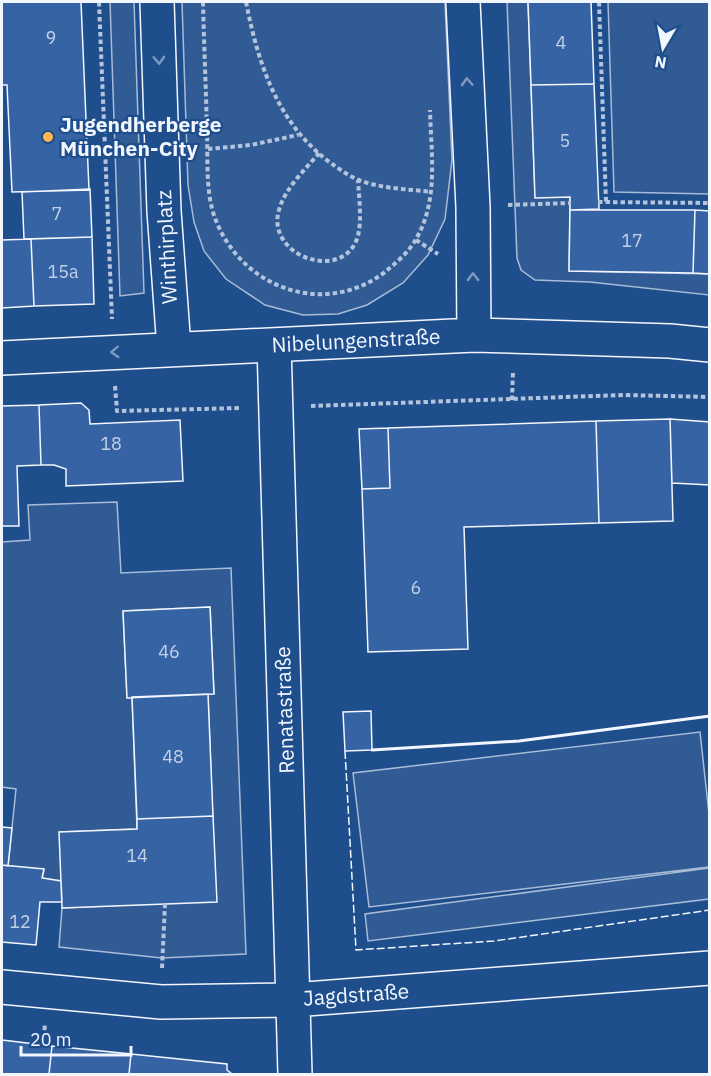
<svg xmlns="http://www.w3.org/2000/svg" width="711" height="1076" viewBox="0 0 711 1076" font-family="'IBM Plex Sans',sans-serif">
<style>
.built{fill:#305b95;stroke:#a8bbd7;stroke-width:1.5}
.building{fill:#3563a3;stroke:#f2f6ff;stroke-width:1.5}
.lines{fill:none;stroke-linecap:round;stroke-linejoin:round}
.minor-casing{stroke:#f2f6ff;stroke-width:36}
.path{stroke:#b3c4dc;stroke-width:4;stroke-dasharray:4.5 3;stroke-linecap:butt}
.minor{stroke:#1f4e8c;stroke-width:33}
.fence{stroke:#f2f6ff;stroke-width:1.5;stroke-dasharray:8 3;stroke-linecap:butt}
.wall{stroke:#f2f6ff;stroke-width:3}
.oneway{stroke:#7e9ac0}
.poi-dot{fill:#ffb74d;stroke:#1f4e8c;stroke-width:2}
.labels{text-anchor:middle;stroke-width:4.5;stroke-linejoin:round;paint-order:stroke}
.number-label{font-size:18px;fill:#c3d1e8}
.poi-label{font-size:21px;font-weight:bold;fill:#f2f6ff;stroke:#1f4e8c;text-anchor:start}
.street-label{font-size:21px;fill:#f2f6ff;stroke:#1f4e8c}
</style>
<rect width="100%" height="100%" fill="#1f4e8c"/>
<path class="built" d="M110,2H134L144,293L120,296Z
M182,2H445L452,160L445,219L428,255L403,283L367,305L338,314L303,315L265,305L226,279L204,251L194,222L188,185Z
M507,2H528L535,197H570L569,271L709,274V295L590,282L535,280L521,270L517,258Z
M608,2H709V194L614,192Z
M117,502L121,573L231,568L246,954L162,958L59,947L62,908L216,901L208,694L214,693L210,607L123,611L127,697H132L137,829L60,832L61,881L42,878L44,870L8,866L16,789L2,787V542L30,540L28,505Z
M700,732L709,814V867L369,907L353,773Z
M709,868V899L368,941L365,914Z"/>
<path class="building" d="M2,2H81L89,190L12,192L7,85H2Z
M528,2H591L594,84L531,85Z
M594,84L599,209L570,210V197L535,198L531,85Z
M90,189L92,237L24,239L22,192Z
M570,210H695L693,273L569,271Z
M695,210L710,211V274L693,273Z
M92,237L94,304L34,306L31,239Z
M31,239L34,306L2,308V240Z
M81,403L89,410L90,424L180,420L183,481L66,486V469L54,465H41L39,405Z
M39,405L41,465L17,466L19,526H2V406Z
M670,419L710,422V485L672,483Z
M670,419L673,521L599,523L596,421Z
M596,421L599,523L464,527L468,649L368,652L362,489L390,488L388,428Z
M388,428L390,488L362,489L359,429Z
M210,607L214,694L127,698L123,611Z
M208,694L213,816L137,819L132,697Z
M371,711L372,750L345,751L343,712Z
M213,816L217,902L62,908L59,832L137,829V819Z
M2,827L12,828L8,866L2,865Z
M2,865L44,869L42,878L61,881L62,902H40L36,945L2,942Z
M2,1040L52,1046L49,1074H2Z
M52,1046L131,1054L129,1074H49Z
M131,1054L227,1064V1070L232,1074H129Z"/>
<g class="lines">
<defs>
<path id="minor" d="M157,2L164,211L174,348
M463,2L473,207L474,335
M274,345L295,1074
M2,358L474,335L670,341L710,345
M2,987L161,1002L293,1000L710,968"/>
</defs>
<use href="#minor" class="minor-casing"/>
<path class="path" d="M99,2L112,319
M203,2C204,45 206,89 207,133C208,162 205,196 217,223C245,290 326,317 385,272C396,263 409,252 416,239C439,200 431,153 430,110
M246,2C258,63 277,122 328,161C338,168 348,176 359,180C382,189 408,189 432,192
M599,2L606,202
M208,149L251,145L298,135
M319,153C305,170 285,188 279,210C265,256 344,284 358,236C362,218 359,198 358,180
M598,202L710,203
M508,205L570,203
M416,240L438,254
M115,386L117,411L241,408
M512,400L513,371
M311,406L623,395L710,397
M162,968L165,904
M43,1045L45,1024"/>
<use href="#minor" class="minor"/>
<path class="fence" d="M345,751L356,950L494,941L710,910"/>
<path class="wall" d="M372,750L519,741L710,716"/>
</g>
<defs><path id="oneway-chevron" d="M-2-3.5L2.5 0L-2 3.5" fill="none" stroke-width="1.6" stroke-linecap="round" stroke-linejoin="round" transform="scale(1.5)"/></defs>
<g class="oneway">
<use href="#oneway-chevron" transform="translate(159 60) rotate(88)"/>
<use href="#oneway-chevron" transform="translate(467 82) rotate(-93)"/>
<use href="#oneway-chevron" transform="translate(473 277) rotate(-91)"/>
<use href="#oneway-chevron" transform="translate(115 352) rotate(177)"/>
</g>
<circle class="poi-dot" cx="48" cy="137" r="6"/>
<g class="labels">
<g class="number-label">
<text x="51" y="44">9</text>
<text x="561" y="49">4</text>
<text x="565" y="147">5</text>
<text x="57" y="220">7</text>
<text x="632" y="247">17</text>
<text x="63" y="278">15a</text>
<text x="111" y="450">18</text>
<text x="416" y="594">6</text>
<text x="169" y="658">46</text>
<text x="173" y="763">48</text>
<text x="137" y="862">14</text>
<text x="20" y="928">12</text>
</g>
<g class="poi-label">
<text x="60" y="132">Jugendherberge<tspan x="60" dy="24">München-City</tspan></text>
</g>
<g class="street-label">
<text transform="translate(167 247) rotate(-93)" y="7">Winthirplatz</text>
<text transform="translate(356 341) rotate(-3)" y="7">Nibelungenstraße</text>
<text transform="translate(285 710) rotate(-92)" y="7">Renatastraße</text>
<text transform="translate(356 995) rotate(-4)" y="7">Jagdstraße</text>
</g>
</g>
<rect width="711" height="1076" fill="none" stroke="#f2f6ff" stroke-width="6"/>
<g transform="translate(663 48) rotate(190)" stroke="#1f4e8c" stroke-width="4.5" paint-order="stroke">
<path d="M0-4.5L10 22L0 15L-10 22Z" fill="#f2f6ff"/>
<text y="-9" font-size="16" font-weight="bold" text-anchor="middle" fill="#f2f6ff">N</text>
</g>
<path d="M21 1046v9h110v-9" fill="none" stroke="#f2f6ff" stroke-width="3"/>
<text x="30" y="1046" font-size="18" fill="#f2f6ff" stroke="#1f4e8c" stroke-width="4.5" paint-order="stroke">20 m</text>
</svg>
